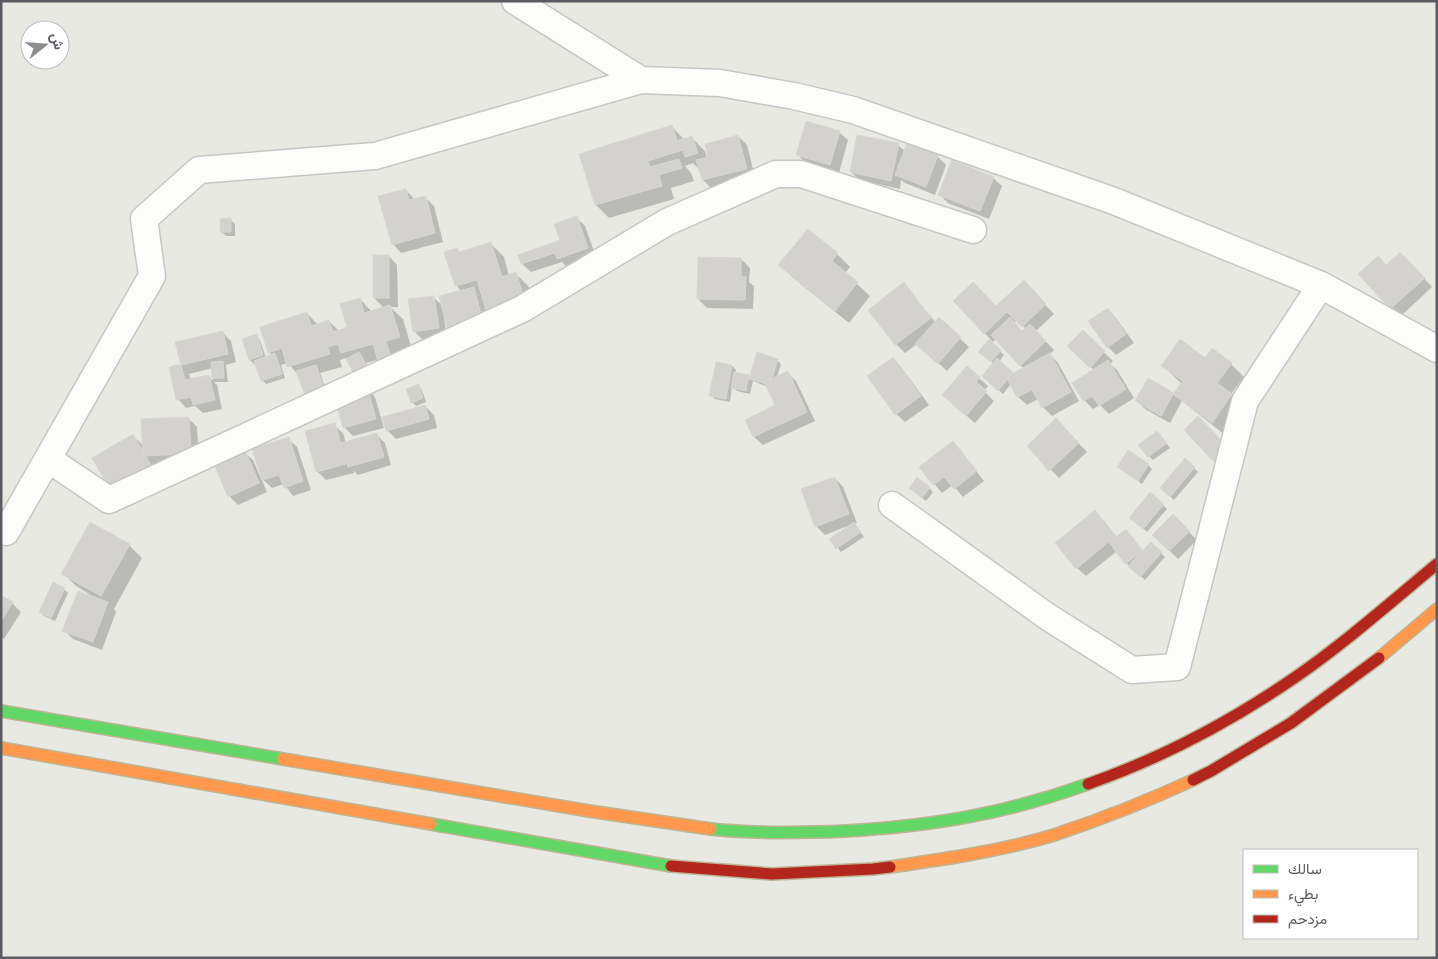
<svg xmlns="http://www.w3.org/2000/svg" width="1438" height="959" viewBox="0 0 1438 959" font-family="'PT Sans',Vazirmatn,sans-serif">
<style>
.shadow{fill:#0003;fill-rule:evenodd}
.building{fill:#d3d2cf;stroke:#d8d7d3}
.lines{fill:none;stroke-linecap:round;stroke-linejoin:round}
.street-casing{stroke:#c6c6c4;stroke-width:29}
.fast-casing{stroke:#bfb493;stroke-width:14}
.slow-casing{stroke:#bfb493;stroke-width:14}
.jam-casing{stroke:#bfb493;stroke-width:14}
.street{stroke:#fcfcfb;stroke-width:26}
.fast{stroke:#63d668;stroke-width:11}
.slow{stroke:#ff974d;stroke-width:11}
.jam{stroke:#b3261e;stroke-width:11}
</style>
<rect width="100%" height="100%" fill="#e9e9e4"/>
<path class="shadow" d="M671,126L685,140L692,138L705,151L707,158L738,136L747,145L755,177L711,188L703,180L700,170L693,163L685,166L691,173L694,181L671,188L674,199L609,218L596,205Z
M839,132L848,140L839,173L806,164L798,155Z
M898,145L905,151L937,156L946,165L935,195L905,183L901,180L900,189L860,180L851,172Z
M993,178L1002,186L989,219L948,203L940,195Z
M406,190L414,199L425,197L434,206L443,242L401,253L393,244Z
M577,218L585,226L596,257L567,267L562,262L531,272L522,264L561,241Z
M231,220L235,224V236H226L222,232Z
M490,243L504,257L509,276L516,274L529,287L537,314L501,326L485,310L490,331L444,318L447,337L423,340L414,331L433,297L443,306L462,292L457,286L446,253L457,249L460,253Z
M837,254L850,267L845,273L870,296L849,323L793,278L780,265Z
M389,256L397,265L398,307H390L403,319L412,350L366,363L370,371L355,373L346,358L340,360L342,367L320,373L328,396L300,377L288,363L281,365L285,378L266,384L262,380L256,363L254,364L250,360L256,336L260,340L266,358L272,356L269,352L307,313L318,325L329,321L339,331L349,328L360,299L372,312L384,308L374,298Z
M741,259L750,268L749,282L754,286L753,309L707,308L698,299Z
M1409,262L1432,287L1400,317L1360,275Z
M904,284L936,323L939,319L969,347L947,371L917,344L905,353L896,344L870,310Z
M1032,291L1054,314L1036,331L1054,350L1050,354L1058,363L1079,401L1052,416L1043,407L1038,399L1027,405L1018,397L1011,384L1003,394L987,380L994,364L984,356L989,341L1004,355L999,362L1013,374L1024,369L996,339L993,342L955,301L996,308ZM1017,320L1026,329L1023,332L1014,323Z
M1108,309L1116,318L1134,343L1116,355L1108,347Z
M222,332L231,341L236,362L226,365L228,382H214L217,385L222,409L203,413L195,406L186,408L178,399L170,368L182,365L177,343ZM213,368V381L209,376L191,380L189,374Z
M1083,332L1113,361L1110,364L1117,370L1134,398L1109,414L1100,405L1093,409L1084,400L1074,383L1094,370L1069,346Z
M893,359L901,367L929,405L905,422L896,414Z
M777,360L781,364L777,377L787,373L796,381L815,421L763,445L754,437L746,420L777,406L768,387L753,381L750,394L737,391L732,387L730,402L715,399L711,395L732,366L736,370L735,373L749,376L751,378Z
M1205,360L1231,364L1244,377L1231,394L1245,408L1225,435L1182,401L1170,423L1145,409L1137,401L1148,380L1174,395L1182,384L1162,365Z
M979,378L988,386L984,391L994,401L975,423L952,403Z
M418,386L422,390L426,402L416,406L412,402Z
M367,388L375,397L384,428L353,436L344,427Z
M425,406L434,415L437,428L396,439L387,430Z
M188,418L197,427L199,462L153,464L160,476L120,498L133,436L144,446Z
M334,425L343,433L346,443L376,434L385,443L391,465L358,475L353,470L354,473L326,480L317,471Z
M1065,429L1087,452L1059,478L1028,446Z
M1161,436L1170,448L1153,460L1149,456Z
M288,439L297,447L311,490L293,496L284,484L272,488L261,478Z
M953,442L984,481L963,497L953,485L942,493L920,467Z
M244,452L253,460L267,492L238,505L229,496Z
M1148,465L1152,469L1142,484L1118,467Z
M1194,468L1198,472L1174,500L1166,492Z
M835,478L843,487L857,523L854,524L864,537L841,552L831,539L850,525L825,535L816,526Z
M929,488L933,492L926,501L914,492Z
M1163,505L1167,509L1147,532L1135,521Z
M1173,516L1197,540L1178,559L1154,535Z
M1103,520L1117,537L1126,530L1143,552L1151,544L1165,557L1145,580L1126,563L1117,551L1086,576L1077,568Z
M91,523L129,545L142,558L114,609L116,612L102,650L73,639L64,630L92,596L76,586L63,573Z
M64,589L68,593L55,621L44,616L40,612Z
M1,597L12,603L21,612L4,639L1,637Z"/>
<path class="building" d="M806,121L840,131L830,165L796,155Z
M672,125L677,141L692,136L698,153L685,157L683,150L648,161L650,167L679,159L682,168L659,175L662,186L595,205L579,154Z
M738,135L747,169L702,180L696,160L708,157L705,144Z
M857,135L899,143L891,181L850,172Z
M907,143L938,155L926,187L895,175Z
M952,160L994,177L980,211L938,195Z
M406,189L409,200L426,196L435,233L392,245L378,196Z
M577,216L588,248L557,259L555,253L521,264L518,255L560,240L554,224Z
M231,218V232H220V219Z
M808,229L838,253L832,261L858,282L835,311L778,265Z
M491,242L502,277L516,272L525,301L487,313L477,280L455,286L444,252L457,248L459,252Z
M1400,252L1425,278L1390,309L1358,274L1378,256L1386,265Z
M373,255H389V298H373Z
M698,257L741,258V277H746L745,300L697,299Z
M1024,280L1046,304L1022,327L1007,312L984,334L953,301L973,282L996,306Z
M904,282L931,318L895,345L868,310Z
M474,287L483,322L448,331L439,296Z
M434,296L439,328L413,332L408,299Z
M360,298L364,313L390,305L400,337L386,341L391,357L378,361L373,344L341,353L338,344L328,347L330,354L287,367L282,348L268,353L260,327L307,312L311,326L329,320L333,332L347,327L340,304Z
M1108,308L1126,334L1107,348L1088,321Z
M939,317L961,337L938,364L915,344Z
M1010,317L1022,331L1030,324L1046,341L1020,366L991,335Z
M1083,330L1105,351L1090,368L1067,346Z
M223,331L228,354L181,365L175,342Z
M257,334L263,355L249,360L242,339Z
M989,339L1001,350L991,362L978,352Z
M1180,339L1205,358L1212,348L1232,363L1217,383L1232,394L1212,423L1173,394L1183,381L1161,366Z
M359,352L367,366L354,374L346,359Z
M757,352L778,359L770,385L749,379Z
M275,353L282,374L261,381L254,361Z
M1050,353L1071,392L1042,408L1032,390L1017,397L1006,377Z
M893,357L921,396L895,415L867,376Z
M997,358L1013,372L998,391L982,376Z
M1108,360L1126,389L1099,406L1092,396L1083,401L1072,383Z
M223,361L224,378H212L211,362Z
M716,362L732,365L726,399L709,396Z
M181,364L185,380L209,375L215,400L193,405L191,397L176,400L169,367Z
M316,365L325,392L306,398L296,371Z
M967,366L980,377L976,382L987,391L966,416L942,395Z
M788,371L807,412L753,437L745,420L775,405L764,382Z
M734,372L749,375L746,391L731,388Z
M1148,378L1174,393L1161,416L1135,401Z
M419,384L423,398L411,403L406,389Z
M367,387L376,419L343,428L334,396Z
M425,405L429,419L386,431L382,417Z
M1198,416L1229,448L1214,462L1184,430Z
M189,417L191,454L143,456L141,419Z
M1056,418L1079,443L1049,471L1027,446Z
M335,423L346,464L316,472L305,431Z
M1157,431L1167,443L1148,457L1138,445Z
M377,433L384,457L348,467L341,443Z
M133,434L152,467L111,491L92,458Z
M289,437L303,481L284,488L279,475L262,480L252,449Z
M953,441L977,471L954,489L944,477L933,485L919,467Z
M245,450L259,483L228,497L214,464Z
M1128,450L1149,464L1138,481L1117,467Z
M1185,458L1195,467L1170,497L1160,488Z
M835,477L849,514L815,527L801,489Z
M917,477L930,487L922,498L909,488Z
M1150,492L1164,504L1143,529L1129,518Z
M1095,510L1116,536L1076,569L1055,543Z
M1173,514L1190,531L1169,551L1152,535Z
M90,522L130,544L101,596L61,574Z
M854,522L861,532L836,549L829,539Z
M1126,529L1143,551L1125,564L1109,542Z
M1151,542L1162,552L1140,577L1128,566Z
M53,582L65,588L51,618L39,612Z
M78,591L108,602L93,642L62,631Z
M1,595L13,602L1,621Z"/>
<g class="lines">
<defs>
<path id="street" d="M515,1L641,80
M48,459L109,500L522,309L667,222L776,174H801L973,230
M892,505L1048,617L1132,670L1177,667L1245,401L1321,285
M6,532L152,276L144,219L199,170L375,156L641,80L720,83L794,96L853,110L1114,201L1321,285L1437,349"/>
<path id="fast" d="M1,711L283,759
M431,824L671,866
M711,829C756,834 800,833 845,831C932,826 1005,814 1088,784"/>
<path id="slow" d="M1379,658L1437,609
M1,748L431,824
M283,759L589,811L711,829
M890,867C945,859 1001,851 1054,835C1102,819 1148,801 1193,780"/>
<path id="jam" d="M1193,780L1211,771L1291,723L1379,658
M1088,784C1162,758 1232,721 1297,676C1346,642 1391,602 1437,564
M671,866L772,874L873,869L890,867"/>
</defs>
<use href="#street" class="street-casing"/>
<use href="#fast" class="fast-casing"/>
<use href="#slow" class="slow-casing"/>
<use href="#jam" class="jam-casing"/>
<use href="#street" class="street"/>
<use href="#fast" class="fast"/>
<use href="#slow" class="slow"/>
<use href="#jam" class="jam"/>
</g>
<rect width="1438" height="959" fill="none" stroke="#5a5c61" stroke-width="5"/>
<rect x="1243" y="849" width="175" height="90" fill="#ffffff" stroke="#bdbec0"/>
<rect x="1253" y="865" width="25" height="8" fill="#63d668" stroke="#bdbec0"/>
<text x="1288" y="874" font-size="15" fill="#5a5c61">سالك</text>
<rect x="1253" y="890" width="25" height="8" fill="#ff974d" stroke="#bdbec0"/>
<text x="1288" y="899" font-size="15" fill="#5a5c61">بطيء</text>
<rect x="1253" y="915" width="25" height="8" fill="#b3261e" stroke="#bdbec0"/>
<text x="1288" y="924" font-size="15" fill="#5a5c61">مزدحم</text>
<g transform="translate(45 45) rotate(73)"><circle r="24" fill="#ffffff" stroke="#bdbec0"/>
<path d="M0-4L9 19L0 12L-9 19Z" fill="#8c8d8f"/>
<text y="-8" font-size="14" font-weight="bold" text-anchor="middle" fill="#5a5c61">ش</text>
</g>
</svg>
